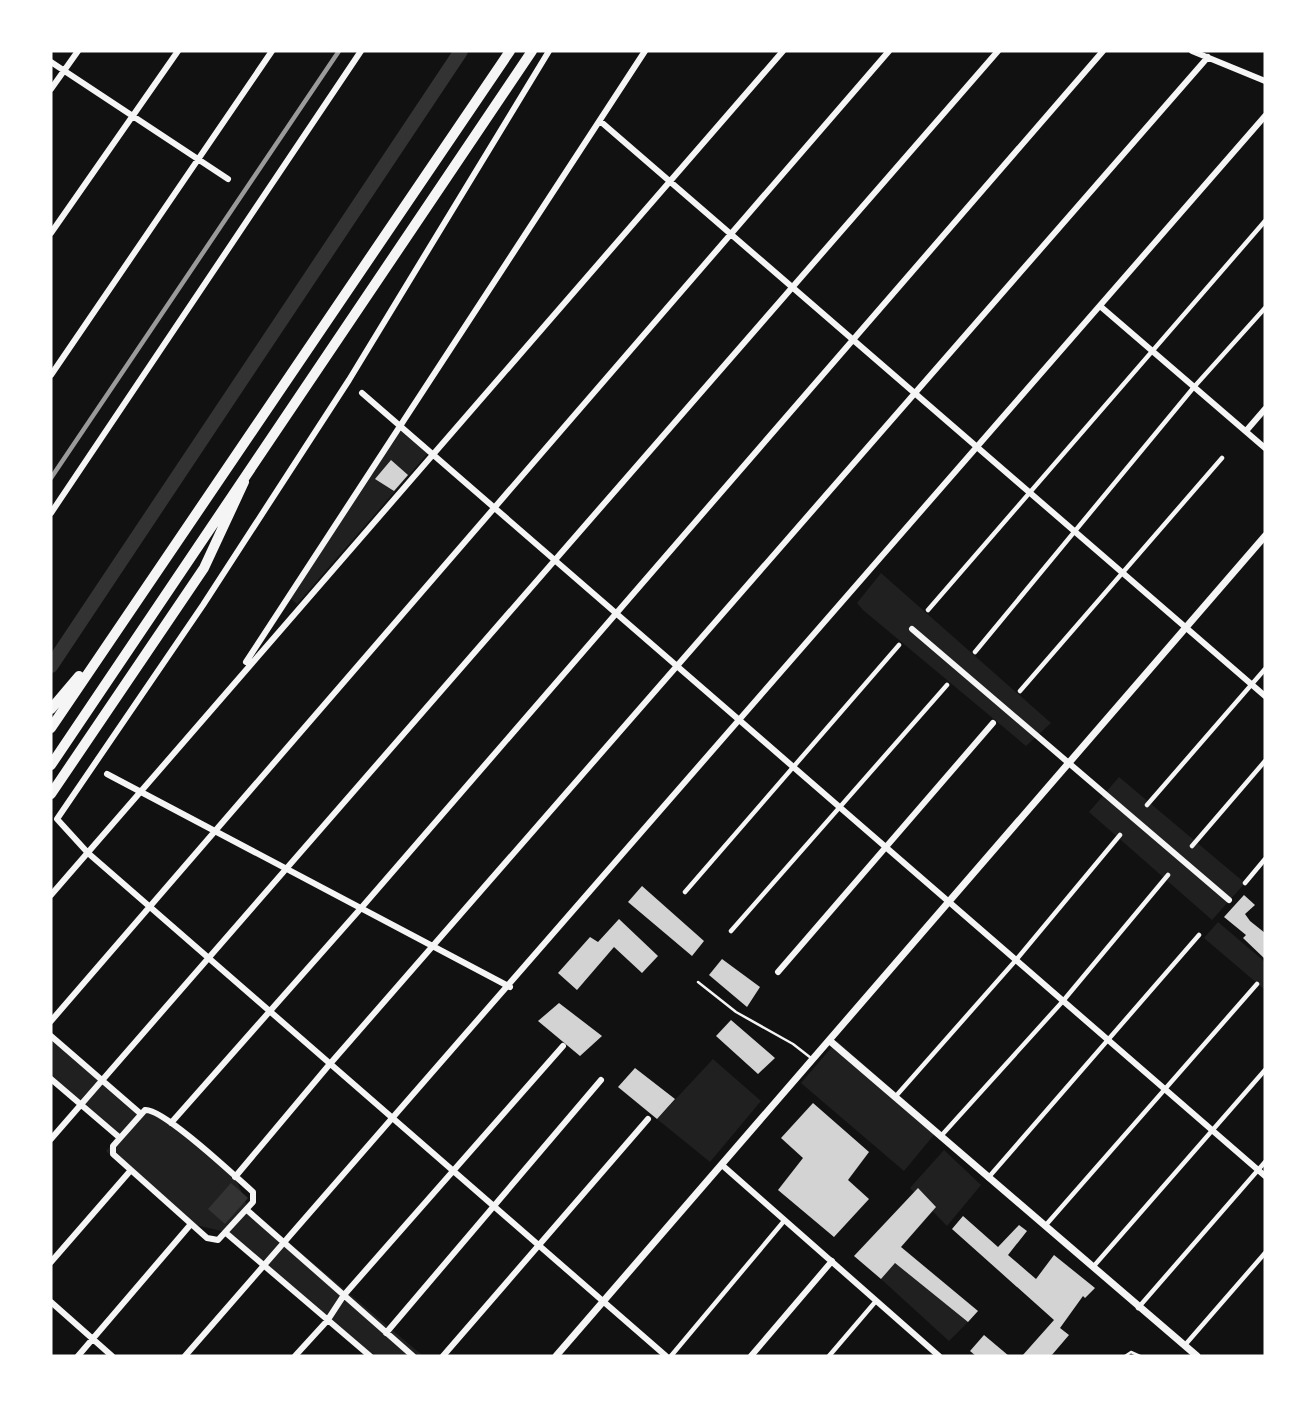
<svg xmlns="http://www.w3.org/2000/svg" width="1316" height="1407" viewBox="0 0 1316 1407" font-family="Figtree,sans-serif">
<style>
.green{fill:#202020}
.water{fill:#333}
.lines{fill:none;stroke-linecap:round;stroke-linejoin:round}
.canal{stroke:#333;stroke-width:14}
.building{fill:#d3d3d3}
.service{stroke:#f5f5f5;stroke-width:2.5}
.pedestrian{stroke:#f5f5f5;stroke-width:4.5}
.minor{stroke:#f5f5f5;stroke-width:6}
.tertiary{stroke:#f5f5f5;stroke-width:7}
.motorway{stroke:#f5f5f5;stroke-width:10}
.rail{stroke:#9a9a9a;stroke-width:4.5}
</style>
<rect width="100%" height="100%" fill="#111"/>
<path class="green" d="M400,428L428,453L297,604L291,599Z
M881,573L1051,723L1026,746L863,610L857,603Z
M1119,777L1245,883L1212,920L1089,812Z
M1218,922L1265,962V990L1204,938Z
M51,1037L141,1114L148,1107L236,1179L248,1208L423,1356H370L269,1266L226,1232L191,1224L106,1151L118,1138L51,1078Z
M837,1041L938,1130L904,1171L801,1083Z
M713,1059L761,1101L710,1162L657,1119Z
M944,1150L981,1185L947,1226L910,1188Z
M895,1263L968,1322L949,1341L881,1279Z"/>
<path class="water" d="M231,1183L248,1198L225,1224L208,1209Z"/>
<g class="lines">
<path class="canal" d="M51,666L461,51"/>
</g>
<path class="building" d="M391,460L408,475L394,491L375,479Z
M642,886L704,941L692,956L628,902Z
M1244,895L1255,905L1245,914L1250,921L1265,933V959L1243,938L1246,935L1224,917Z
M619,919L658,956L642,973L614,947L577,990L558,973L590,937L598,942Z
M722,959L760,987L747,1007L709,975Z
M559,1003L602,1036L580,1056L538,1021Z
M731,1020L775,1058L758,1074L716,1036Z
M635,1068L675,1099L657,1119L618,1087Z
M813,1103L869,1152L848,1180L869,1199L834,1237L778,1190L803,1158L781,1138Z
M918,1188L936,1207L901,1247L978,1311L968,1322L895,1263L881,1279L854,1256Z
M963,1216L998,1247L1019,1225L1027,1231L1008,1255L1036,1279L1054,1255L1095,1288L1085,1298L1083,1296L1060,1328L1069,1335L1051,1356H1022L1054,1320L952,1229Z
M984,1335L1009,1356H976L970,1351Z"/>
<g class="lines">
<path class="service" d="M698,982L736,1012L793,1044L811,1058
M1125,1356L1131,1352L1140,1356"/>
<path class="pedestrian" d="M928,610L1265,221
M975,652L1194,387L1265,308
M1020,691L1222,458
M1147,805L1265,669
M1192,846L1265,761
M1245,883L1265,859
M685,892L899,645
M731,931L947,685
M896,1096L1016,960L1120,835
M941,1136L1063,1001L1168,875
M988,1178L1199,935
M1045,1226L1257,984
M1093,1267L1265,1070
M1138,1308L1265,1162
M1185,1345L1265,1253
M671,1356L784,1221
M829,1356L876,1301"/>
<path class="minor" d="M549,51L349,380L203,605L57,819L88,853L666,1356
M1192,51L1265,81
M51,62L228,179
M51,89L78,51
M600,121L1265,696
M51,233L178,51
M1100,306L1265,448
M51,375L272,51
M362,393L1265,1176
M1246,431L1265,409
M51,513L361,51
M912,629L1229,900
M246,662L645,51
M107,774L510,987
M51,895L783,51
M778,972L993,723
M51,1021L889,51
M51,1036L141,1114
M51,1079L120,1138
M145,1110C163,1108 236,1177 253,1192V1202L218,1240L207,1238L113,1154V1146Z
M171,1123L362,907L1103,51
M51,1139L998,51
M722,1165L939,1356
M235,1177L329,1065L1208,57
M247,1210L413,1356
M226,1233L370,1356
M51,1262L131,1170
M51,1302L112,1356
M386,1333L601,1080
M78,1356L191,1224
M185,1356L1265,116
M295,1356L327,1321L344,1295L563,1046
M443,1356L648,1119
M751,1356L832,1261"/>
<path class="tertiary" d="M830,1041L1197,1356
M556,1356L1265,536"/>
<path class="motorway" d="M51,709L79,676
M51,728L510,51
M51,765L532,51
M51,794L204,568L244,482"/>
<path class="rail" d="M51,478L339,51"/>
</g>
<rect width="1316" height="1407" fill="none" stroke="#ffffff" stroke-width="105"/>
</svg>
